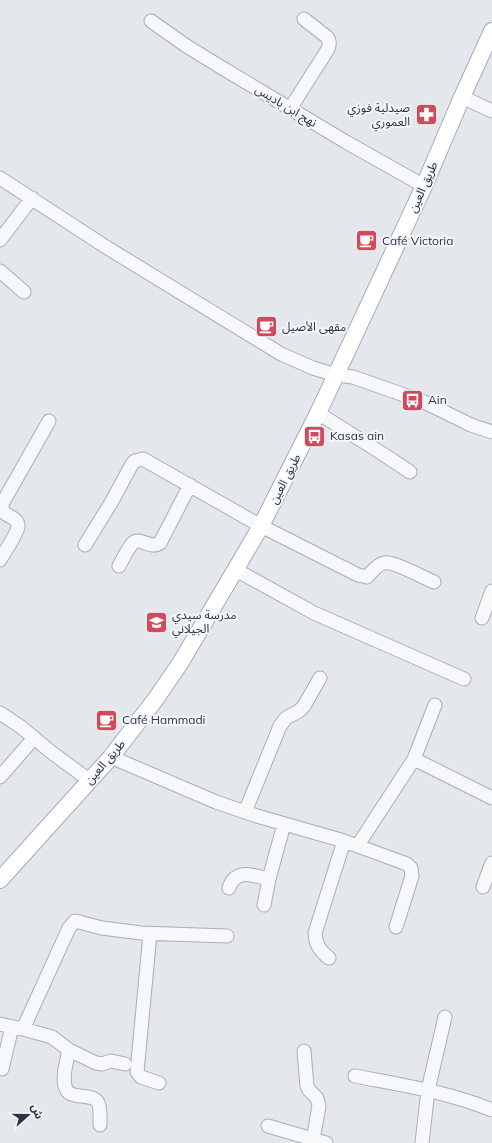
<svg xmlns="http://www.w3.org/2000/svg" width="492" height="1143" viewBox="0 0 492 1143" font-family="Mulish,'Noto Sans Arabic',sans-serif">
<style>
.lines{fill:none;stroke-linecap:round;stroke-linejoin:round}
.minor-casing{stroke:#a9aeb7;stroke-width:15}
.major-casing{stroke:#a3abb8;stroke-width:18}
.minor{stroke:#f7f8fa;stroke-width:13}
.major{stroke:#fff;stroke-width:16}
.labels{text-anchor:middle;stroke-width:4;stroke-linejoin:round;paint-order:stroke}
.street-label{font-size:12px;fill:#2b3445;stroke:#f4f6f9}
.poi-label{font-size:12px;fill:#2b3445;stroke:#f4f6f9;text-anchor:start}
</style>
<rect width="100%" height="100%" fill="#e4e7ec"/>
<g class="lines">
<defs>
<path id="minor" d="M151,21L188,47L224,69L346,142L424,186
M462,97L492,111
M290,109L328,49C330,44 330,41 327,37L304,19
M0,178L106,247L281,354L313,368L336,375L353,377L424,402L471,425L492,432
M0,240L32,198
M0,271L24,292
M318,413L383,454L410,472
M85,545L111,503L132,464L135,461L143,459L261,526L358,575L367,577C372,572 376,565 384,563C394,561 424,578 434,582
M0,560C4,553 17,534 18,527C19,514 0,519 2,504L49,421
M119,566C123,559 127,549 133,543C140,536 150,550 160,543L190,485
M236,570L314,613L464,679
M482,618L492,591
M0,713L21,727L51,752L89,780
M111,757L216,802L257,816L344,841L407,864L411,868L412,876L396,927
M414,759L492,798
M0,777L34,738
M245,812L280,726L286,718L299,711L304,706L320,678
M358,845L414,759L435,705
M483,887L492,863
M229,888C236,867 253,876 269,879
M264,905L269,879L284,824
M150,934L137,1072L141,1077L159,1083
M329,958C321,952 315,944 315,933L344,841
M0,1024L23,1029L52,1037L69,1050L96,1063L102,1064L111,1061L125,1064
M23,1029L69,928L75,921L102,928L141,933L227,936
M69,1050C67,1061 59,1084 69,1093C73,1095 77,1096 81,1096C86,1097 93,1097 96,1100C101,1104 100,1119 100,1125
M304,1051L307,1086L309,1090L317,1098L319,1106L313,1140
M2,1069L12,1027
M355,1076C401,1085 448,1092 492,1110
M268,1126L326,1143
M422,1143L428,1090L445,1017"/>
<path id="major" d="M0,880L111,757L155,700L181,662L261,526L318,413L336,375L424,186L462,97L492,31"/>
</defs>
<use href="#minor" class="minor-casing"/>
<use href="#major" class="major-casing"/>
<use href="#minor" class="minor"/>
<use href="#major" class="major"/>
</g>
<defs>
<symbol id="pharmacy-square" viewBox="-11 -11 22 22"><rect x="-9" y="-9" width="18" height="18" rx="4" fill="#d1495b" stroke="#f4f6f9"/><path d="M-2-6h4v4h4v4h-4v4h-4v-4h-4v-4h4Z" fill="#fff"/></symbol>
<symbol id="cafe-square" viewBox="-11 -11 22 22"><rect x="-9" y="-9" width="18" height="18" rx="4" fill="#d1495b" stroke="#f4f6f9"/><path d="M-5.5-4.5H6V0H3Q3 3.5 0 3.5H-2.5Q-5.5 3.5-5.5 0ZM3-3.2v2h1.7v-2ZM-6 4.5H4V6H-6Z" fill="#fff"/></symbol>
<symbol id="bus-square" viewBox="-11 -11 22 22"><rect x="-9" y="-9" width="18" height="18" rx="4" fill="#d1495b" stroke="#f4f6f9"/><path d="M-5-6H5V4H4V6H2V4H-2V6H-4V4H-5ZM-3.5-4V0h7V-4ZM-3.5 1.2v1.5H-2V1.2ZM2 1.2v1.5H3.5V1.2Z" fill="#fff"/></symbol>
<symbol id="school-square" viewBox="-11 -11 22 22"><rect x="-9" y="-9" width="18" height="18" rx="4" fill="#d1495b" stroke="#f4f6f9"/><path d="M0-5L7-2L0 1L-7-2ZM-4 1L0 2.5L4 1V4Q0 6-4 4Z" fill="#fff"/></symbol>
</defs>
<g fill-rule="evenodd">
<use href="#pharmacy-square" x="414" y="102" width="25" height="25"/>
<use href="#cafe-square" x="354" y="228" width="25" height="25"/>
<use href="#cafe-square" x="254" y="314" width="25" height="25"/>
<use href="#bus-square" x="400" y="388" width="25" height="25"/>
<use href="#bus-square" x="302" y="424" width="25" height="25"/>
<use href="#school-square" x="144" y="610" width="25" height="25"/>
<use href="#cafe-square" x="94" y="708" width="25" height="25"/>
</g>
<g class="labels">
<g class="street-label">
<text transform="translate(286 106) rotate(31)" y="4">نهج ابن باديس</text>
<text transform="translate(423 187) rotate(-66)" y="4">طريق العين</text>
<text transform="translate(285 479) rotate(-63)" y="4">طريق العين</text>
<text transform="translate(105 762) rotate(-49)" y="4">طريق العين</text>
</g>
<g class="poi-label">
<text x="410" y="112" text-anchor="end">صيدلية فوزي<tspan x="410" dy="14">العموري</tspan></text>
<text x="382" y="245">Café Victoria</text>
<text x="282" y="331">مقهى الأصيل</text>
<text x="428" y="404">Ain</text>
<text x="330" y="440">Kasas ain</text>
<text x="172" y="619">مدرسة سيدي<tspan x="172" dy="14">الجيلاني</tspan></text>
<text x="122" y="724">Café Hammadi</text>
</g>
</g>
<g transform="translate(28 1115) rotate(69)" stroke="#f4f6f9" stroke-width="3" paint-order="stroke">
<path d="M0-3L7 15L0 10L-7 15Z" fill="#2b3445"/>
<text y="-6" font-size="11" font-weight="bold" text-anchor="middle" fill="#2b3445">ش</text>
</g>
</svg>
